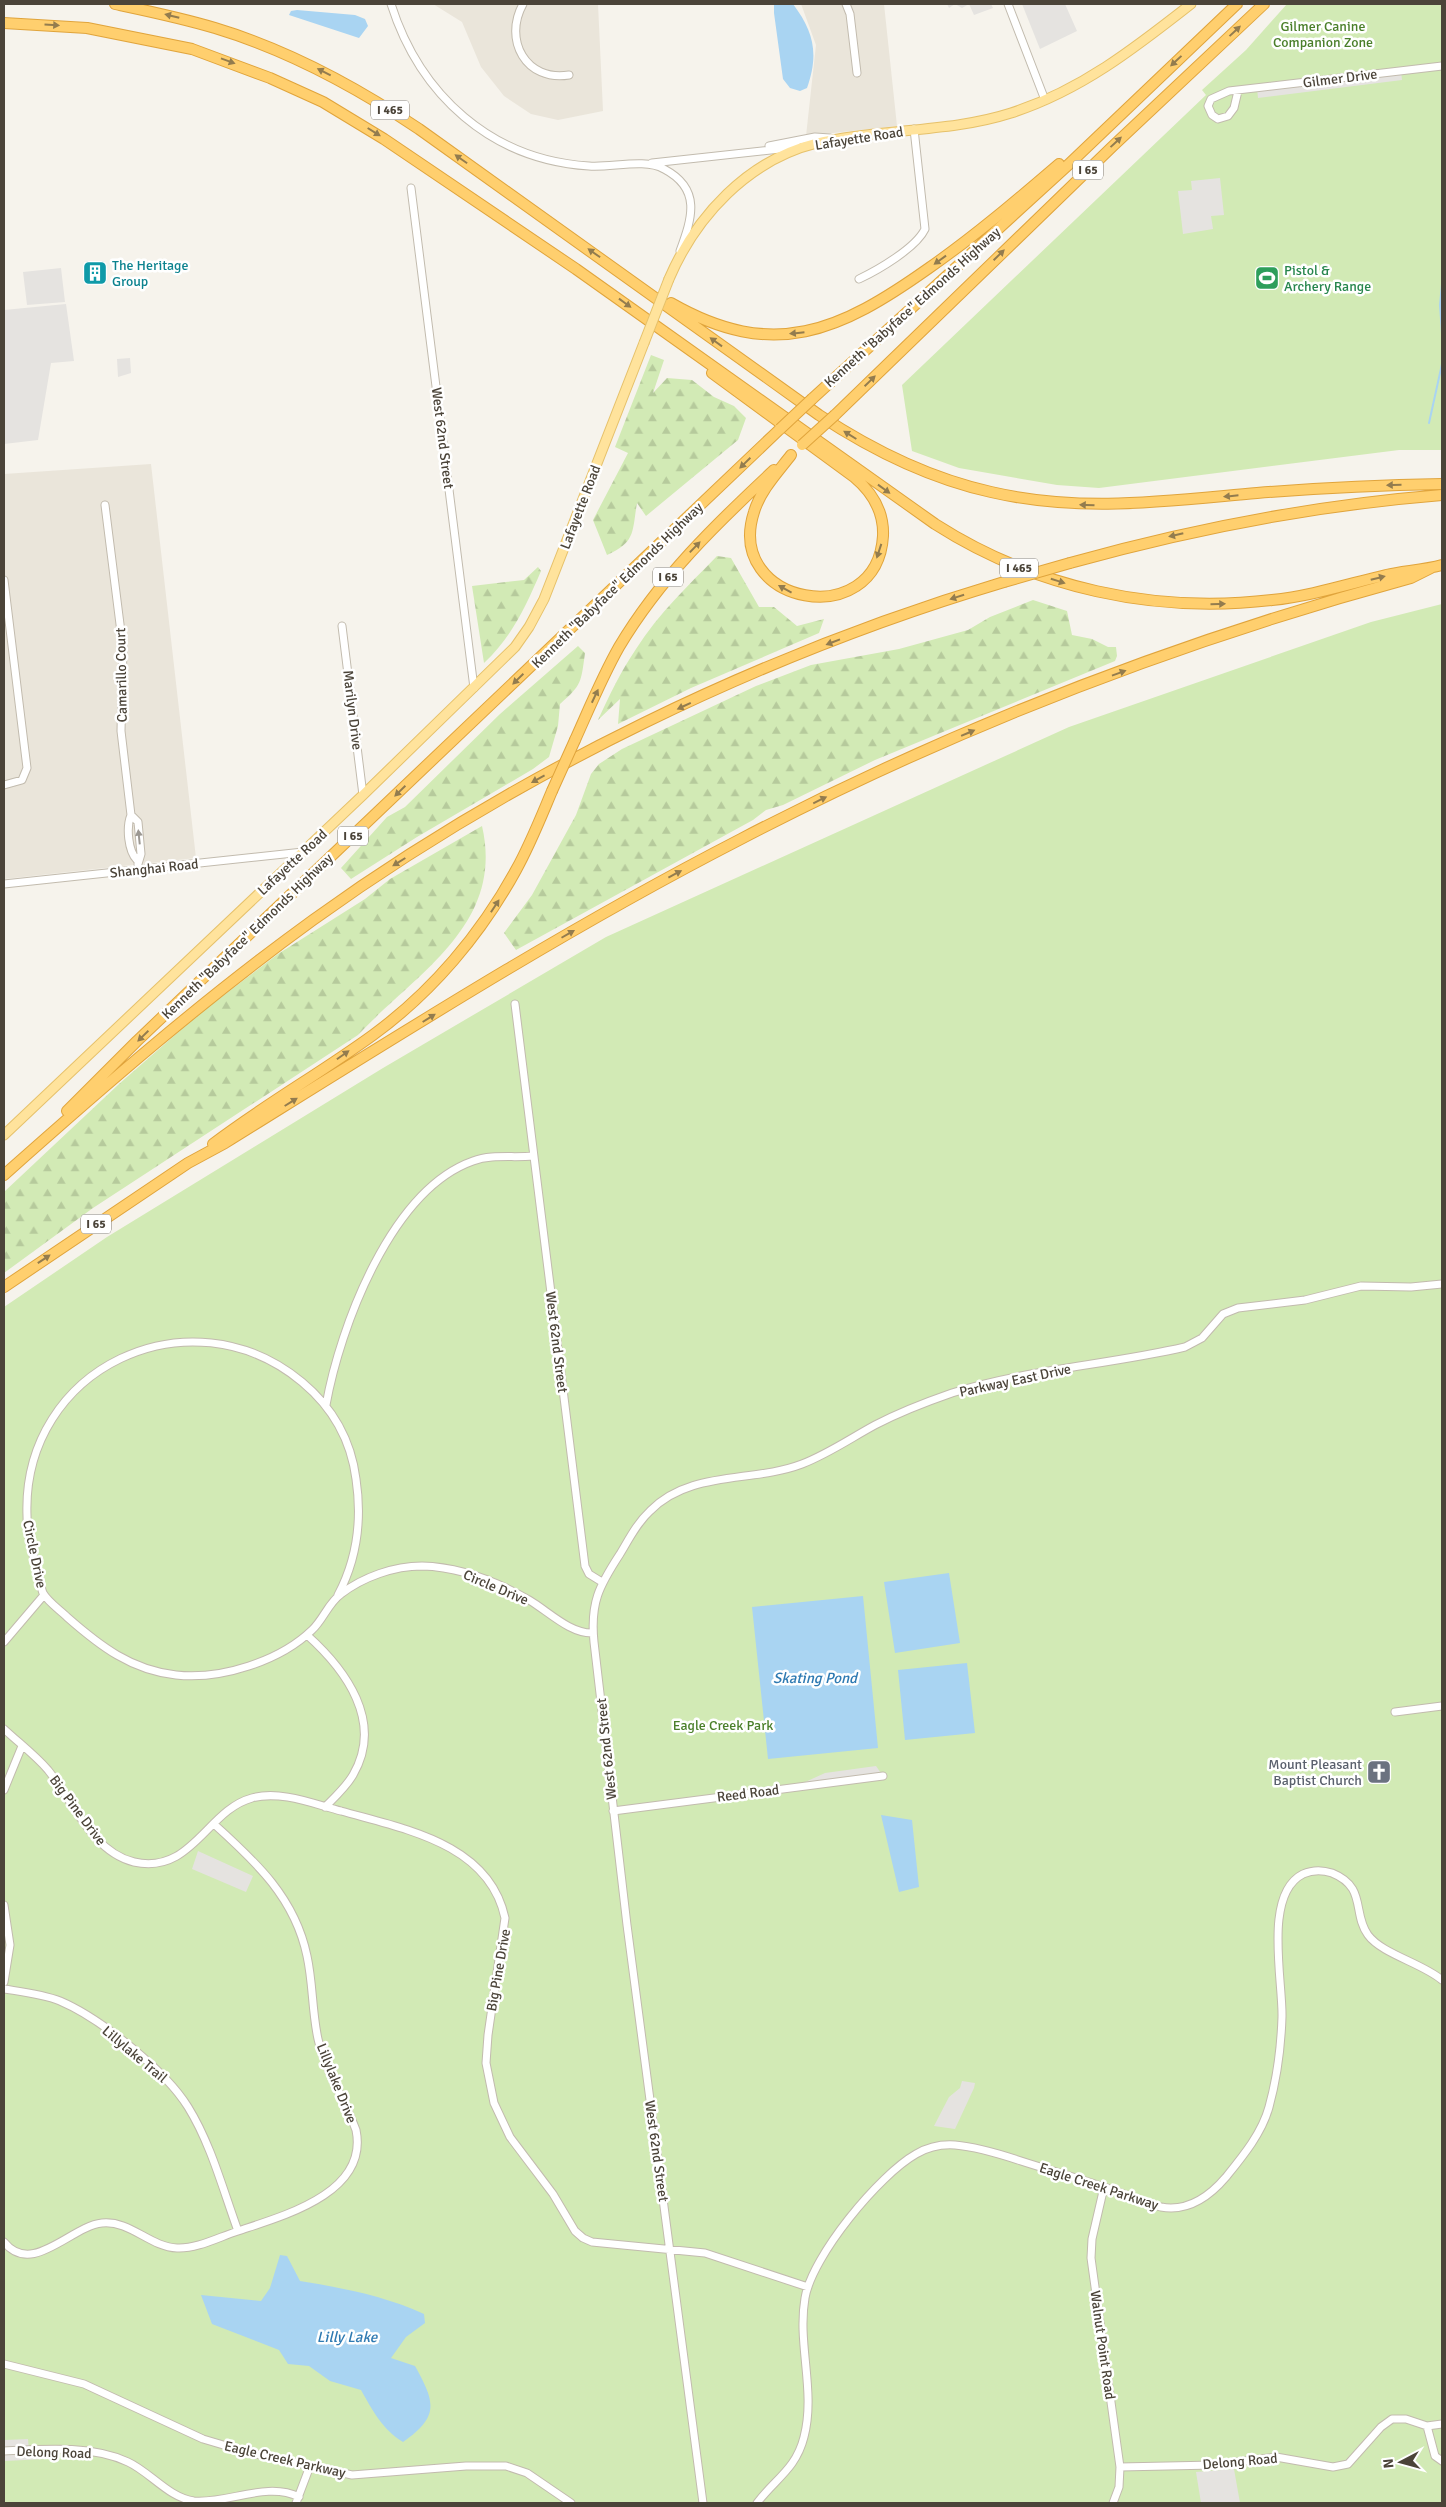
<svg xmlns="http://www.w3.org/2000/svg" width="1446" height="2507" viewBox="0 0 1446 2507" font-family="Signika,sans-serif">
<style>
.residential{fill:#eae5da}
.forest{fill:url(#forest-firs)}
.green{fill:#d2eab5}
.parking{fill:#e5e3e0}
.water{fill:#a9d4f2}
.lines{fill:none;stroke-linecap:round;stroke-linejoin:round}
.stream{stroke:#a9d4f2;stroke-width:2}
.minor-casing{stroke:#c2bbae;stroke-width:9}
.major-casing{stroke:#e6c16a;stroke-width:11}
.highway-casing{stroke:#e0a43c;stroke-width:12}
.minor{stroke:#fff;stroke-width:7}
.major{stroke:#ffe39c;stroke-width:9}
.highway{stroke:#ffcf6e;stroke-width:10}
.major-bridge-casing{stroke:#e6c16a;stroke-width:11;stroke-linecap:butt}
.highway-bridge-casing{stroke:#e0a43c;stroke-width:12;stroke-linecap:butt}
.major-bridge{stroke:#ffe39c;stroke-width:9}
.highway-bridge{stroke:#ffcf6e;stroke-width:10}
.oneway{fill:#937c4e}
.oneway2{fill:#9c9892}
.labels{text-anchor:middle;stroke-width:5;stroke-linejoin:round;paint-order:stroke}
.shield{fill:#fff;stroke:#817c74;stroke-width:1}
.shield-label{font-size:12px;font-weight:bold;fill:#4b4439}
.park-label{font-size:14px;fill:#4a7f2a;stroke:#fff}
.street-label{font-size:14px;fill:#4b4439;stroke:#fff}
.culture-label{font-size:14px;fill:#0d838f;stroke:#fff;text-anchor:start}
.leisure-label{font-size:14px;fill:#27864d;stroke:#fff;text-anchor:start}
.worship-label{font-size:14px;fill:#5b616d;stroke:#fff;text-anchor:end}
.water-label{font-size:15px;font-style:italic;fill:#2e7ab2;stroke:#fff}
</style>
<defs>
<pattern id="forest-firs" width="22" height="20" patternUnits="userSpaceOnUse" patternTransform="scale(1.25)"><rect width="22" height="20" fill="#d2eab5"/><path d="M5 1l3.5 6h-7zM16 11l3.5 6h-7z" fill="#b6ca9c"/></pattern>
</defs>
<rect width="100%" height="100%" fill="#f6f3ec"/>
<path class="residential" d="M433,4H598L603,111L558,120L531,114L504,96L481,67L462,22Z
M801,4H884L897,126L806,136L816,45Z
M151,464L196,858L4,879V474Z"/>
<path class="forest" d="M651,355L664,360L653,393L667,378L692,380L714,397L734,406L746,418L738,440L646,516L637,503C632,532 636,542 607,555L593,520L628,453L615,447Z
M717,556L731,558L759,607H774L797,626L824,619L819,633L691,688L618,724L620,699L598,720C609,696 621,671 636,649C658,614 689,585 717,556Z
M538,567L541,571C526,606 512,637 484,663L472,586L524,580Z
M1033,600L1067,611L1072,635L1092,639L1108,647H1116L1117,656L1115,661L875,760L783,805L766,810L753,820L516,950L504,933L532,895L576,815L591,774L599,764L622,749L756,686L811,665L899,649L968,630L990,617Z
M578,646L585,653C581,682 582,685 560,704L558,726L549,757L533,769L417,837L351,879L341,868L387,817L405,807L500,714Z
M482,826C505,925 416,973 358,1035L93,1208L4,1273V1192L119,1084L199,1014L278,954L365,899L390,879Z"/>
<path class="green" d="M1287,4H1442V450H1399L1099,488L1057,485L959,468L912,451L902,385L1206,95L1202,90L1246,50Z
M1442,604V2503H4V1307L107,1237L383,1068L606,937L1069,727L1371,622Z"/>
<path class="parking" d="M947,4H991L993,8L974,15L969,4L962,8L955,4L949,8Z
M1022,4H1065L1077,31L1040,49Z
M1401,71L1402,80L1258,98L1257,88Z
M1220,178L1224,215L1211,216L1213,229L1183,234L1178,191L1192,190L1191,181Z
M61,268L65,302L27,305L23,272Z
M66,304L74,361L51,363L38,440L4,444V310Z
M130,358L131,373L118,377L117,359Z
M876,1766L883,1776L803,1783L825,1773Z
M198,1851L253,1876L246,1892L192,1869Z
M962,2081L975,2083L974,2088L955,2129L934,2126L949,2097L960,2088Z
M28,2439L29,2450H45L46,2459L4,2461V2440Z
M1234,2469L1240,2503H1201L1196,2472Z"/>
<path class="water" d="M774,4H793C814,32 819,54 807,88L800,91L790,88L783,79L774,13Z
M297,10L355,15L365,19L368,26L359,38L289,15L291,11Z
M949,1573L960,1643L895,1653L884,1582Z
M863,1596L878,1748L768,1759L752,1607Z
M967,1663L975,1733L905,1740L898,1670Z
M881,1815L912,1820L919,1887L899,1892Z
M280,2255L287,2256L300,2281C343,2288 385,2296 424,2314L425,2323L406,2337L391,2358L415,2366C435,2402 440,2416 403,2442C382,2429 373,2411 361,2390L330,2381L309,2366L288,2364L279,2350L212,2324L201,2295L261,2301L270,2288Z"/>
<g class="lines">
<path class="stream" d="M1442,284L1440,305L1442,333
M1429,423L1442,364"/>
<defs>
<path id="minor" d="M391,4C420,95 491,160 589,166C611,168 645,158 664,169C702,189 692,218 680,251
M523,4C503,40 526,82 569,75
M846,4L850,14L857,73
M1008,4L1045,100
M1238,91L1234,108L1228,116L1218,119L1212,115L1208,106L1211,99L1229,91L1442,66
M769,146L815,137L830,138
M652,163L798,147
M411,188L474,688
M859,279C878,270 916,248 925,229L914,129
M105,505L123,648L121,731L131,815C126,827 128,851 137,860
M4,580L27,768L22,780L4,785
M342,626L363,795
M131,815L138,822L141,854L138,864
M4,884L303,852
M515,1004L585,1566L589,1574L602,1582
M326,1405C340,1327 391,1190 473,1161C492,1154 513,1158 533,1156
M338,1595C357,1559 362,1519 356,1479C351,1440 332,1407 302,1382C190,1289 22,1368 27,1515C27,1535 33,1555 38,1574C40,1580 41,1588 43,1593C48,1602 60,1610 67,1617C100,1646 131,1670 176,1675C221,1680 280,1661 312,1630C323,1620 329,1602 341,1594C363,1577 394,1566 422,1566C460,1567 496,1581 529,1600C548,1611 570,1634 593,1633
M307,1635C346,1670 384,1722 353,1775C346,1787 335,1797 325,1807
M4,1642L44,1595
M1395,1712L1442,1706
M4,1729C19,1743 35,1755 48,1770C73,1801 92,1852 134,1862C192,1875 207,1810 252,1798C280,1790 314,1804 341,1811C404,1829 489,1843 505,1918L488,2035L486,2063L494,2103L510,2137L553,2194L575,2231L583,2238L592,2242L705,2253L808,2287
M4,1790L22,1746
M613,1811L883,1776
M4,1905L10,1945L4,1982
M4,1989C23,1992 42,1994 60,2001C100,2018 165,2070 188,2107C211,2144 223,2190 238,2231
M1104,2187L1092,2239L1091,2258L1120,2467L1119,2487L1113,2503
M4,2242C32,2277 71,2226 102,2223C130,2220 150,2247 177,2248C197,2249 219,2237 238,2231C283,2216 369,2193 356,2130C345,2100 325,2070 318,2039C312,2012 313,1983 307,1956C295,1898 256,1862 215,1825
M4,2364L84,2384L203,2439L247,2452L352,2475L466,2466H506L527,2473L571,2503
M1427,2426L1435,2456L1442,2461
M4,2451C44,2449 91,2445 128,2462C150,2472 169,2498 194,2501C228,2504 267,2481 299,2497
M1120,2467L1214,2465L1276,2457L1333,2467L1348,2464L1381,2427L1392,2419H1406L1427,2426L1442,2424
M296,2503L310,2466
M703,2503L627,1925L594,1642C590,1603 599,1586 620,1554C629,1539 637,1523 650,1511C690,1470 752,1483 802,1464C828,1454 851,1438 875,1425C900,1412 926,1402 952,1393C1028,1369 1108,1365 1185,1347L1202,1338L1223,1314L1238,1308L1305,1300L1361,1286L1411,1287L1442,1284
M757,2503C775,2479 796,2469 804,2437C816,2391 797,2344 805,2298C812,2256 879,2175 916,2154C928,2147 941,2144 955,2145C978,2147 1000,2154 1021,2161C1049,2170 1077,2178 1104,2187C1123,2193 1141,2202 1161,2207C1188,2212 1209,2197 1226,2177C1243,2156 1262,2133 1269,2107C1277,2078 1281,2047 1282,2017C1283,1981 1263,1894 1303,1874C1312,1870 1323,1870 1332,1873C1367,1887 1352,1913 1368,1935C1382,1954 1422,1963 1442,1980"/>
<path id="major" d="M669,279C696,216 748,160 817,143C881,128 949,133 1011,113C1080,91 1135,48 1191,4
M4,1135L363,795L515,647L529,627L544,599L644,343"/>
<path id="highway" d="M115,4C148,11 182,18 215,28C288,50 355,86 419,129L819,415C872,450 928,478 991,492C1082,513 1166,501 1257,493C1319,488 1380,485 1442,484
M4,23L87,28L192,49L270,78L323,102L384,139L576,269L935,524C1035,588 1154,614 1272,600C1311,596 1348,584 1386,575C1405,571 1424,570 1442,565
M671,303C774,362 840,331 929,268C975,236 1017,200 1059,164
M712,373L854,477C872,492 884,512 883,536C877,633 724,605 754,512C760,491 778,472 791,455
M812,399L1067,166L1237,4
M835,415L1114,145L1264,4
M1070,563C1192,529 1316,505 1442,495
M575,740C589,709 602,677 619,647C660,578 716,524 774,470
M67,1111L137,1041L780,429
M213,1144C264,1105 321,1073 373,1035C432,992 481,934 516,870C530,845 541,817 552,791
M4,1175C104,1086 204,999 313,920C517,773 762,654 1004,582
M4,1287L188,1163L225,1143C394,1038 562,931 739,840C952,729 1179,641 1411,578L1431,568"/>
</defs>
<use href="#minor" class="minor-casing"/>
<use href="#major" class="major-casing"/>
<use href="#highway" class="highway-casing"/>
<use href="#minor" class="minor"/>
<use href="#major" class="major"/>
<use href="#highway" class="highway"/>
<defs>
<path id="major-bridge" d="M644,343L669,279"/>
<path id="highway-bridge" d="M780,429L812,399
M802,445L835,415
M1004,582L1070,563
M552,791L575,740"/>
</defs>
<use href="#major-bridge" class="major-bridge-casing"/>
<use href="#highway-bridge" class="highway-bridge-casing"/>
<use href="#major-bridge" class="major-bridge"/>
<use href="#highway-bridge" class="highway-bridge"/>
</g>
<defs><path id="oneway-solid" d="M-6-.8H1V-3.2L6.5 0L1 3.2V.8H-6Z" transform="scale(1.25)"/></defs>
<g class="oneway">
<use href="#oneway-solid" transform="translate(172 16) rotate(-166)"/>
<use href="#oneway-solid" transform="translate(52 25) rotate(3)"/>
<use href="#oneway-solid" transform="translate(1235 31) rotate(-43)"/>
<use href="#oneway-solid" transform="translate(228 61) rotate(20)"/>
<use href="#oneway-solid" transform="translate(1176 61) rotate(137)"/>
<use href="#oneway-solid" transform="translate(324 72) rotate(-153)"/>
<use href="#oneway-solid" transform="translate(374 132) rotate(32)"/>
<use href="#oneway-solid" transform="translate(1116 142) rotate(-43)"/>
<use href="#oneway-solid" transform="translate(461 159) rotate(-145)"/>
<use href="#oneway-solid" transform="translate(594 253) rotate(-145)"/>
<use href="#oneway-solid" transform="translate(999 255) rotate(-44)"/>
<use href="#oneway-solid" transform="translate(940 260) rotate(144)"/>
<use href="#oneway-solid" transform="translate(625 303) rotate(36)"/>
<use href="#oneway-solid" transform="translate(797 333) rotate(174)"/>
<use href="#oneway-solid" transform="translate(716 342) rotate(-144)"/>
<use href="#oneway-solid" transform="translate(870 381) rotate(-44)"/>
<use href="#oneway-solid" transform="translate(850 435) rotate(-148)"/>
<use href="#oneway-solid" transform="translate(745 463) rotate(136)"/>
<use href="#oneway-solid" transform="translate(1394 485) rotate(179)"/>
<use href="#oneway-solid" transform="translate(884 489) rotate(36)"/>
<use href="#oneway-solid" transform="translate(1231 496) rotate(174)"/>
<use href="#oneway-solid" transform="translate(1087 505) rotate(-178)"/>
<use href="#oneway-solid" transform="translate(1176 535) rotate(167)"/>
<use href="#oneway-solid" transform="translate(695 547) rotate(-46)"/>
<use href="#oneway-solid" transform="translate(879 551) rotate(108)"/>
<use href="#oneway-solid" transform="translate(1378 578) rotate(-14)"/>
<use href="#oneway-solid" transform="translate(1058 581) rotate(17)"/>
<use href="#oneway-solid" transform="translate(785 589) rotate(-151)"/>
<use href="#oneway-solid" transform="translate(957 597) rotate(162)"/>
<use href="#oneway-solid" transform="translate(1218 604) rotate(-1)"/>
<use href="#oneway-solid" transform="translate(833 642) rotate(159)"/>
<use href="#oneway-solid" transform="translate(1119 673) rotate(-20)"/>
<use href="#oneway-solid" transform="translate(518 679) rotate(136)"/>
<use href="#oneway-solid" transform="translate(595 696) rotate(-65)"/>
<use href="#oneway-solid" transform="translate(684 706) rotate(155)"/>
<use href="#oneway-solid" transform="translate(968 733) rotate(-23)"/>
<use href="#oneway-solid" transform="translate(538 779) rotate(151)"/>
<use href="#oneway-solid" transform="translate(400 791) rotate(136)"/>
<use href="#oneway-solid" transform="translate(820 800) rotate(-26)"/>
<use href="#oneway-solid" transform="translate(399 862) rotate(148)"/>
<use href="#oneway-solid" transform="translate(675 874) rotate(-28)"/>
<use href="#oneway-solid" transform="translate(495 906) rotate(-57)"/>
<use href="#oneway-solid" transform="translate(568 934) rotate(-30)"/>
<use href="#oneway-solid" transform="translate(429 1018) rotate(-32)"/>
<use href="#oneway-solid" transform="translate(143 1036) rotate(136)"/>
<use href="#oneway-solid" transform="translate(343 1055) rotate(-35)"/>
<use href="#oneway-solid" transform="translate(291 1102) rotate(-32)"/>
<use href="#oneway-solid" transform="translate(44 1259) rotate(-34)"/>
</g>
<use class="oneway2" href="#oneway-solid" transform="translate(139 837) rotate(-96)"/>
<defs>
<symbol id="building-square" viewBox="-11 -11 22 22"><rect x="-9" y="-9" width="18" height="18" rx="4" fill="#0f9aa8" stroke="#fff"/><path d="M-4-6H4V6H1V3H-1V6H-4ZM-2.5-4.3h1.7v1.8h-1.7ZM.8-4.3h1.7v1.8H.8ZM-2.5-1h1.7V.8h-1.7ZM.8-1h1.7V.8H.8Z" fill="#fff"/></symbol>
<symbol id="stadium-square" viewBox="-11 -11 22 22"><rect x="-9" y="-9" width="18" height="18" rx="4" fill="#2e9e5b" stroke="#fff"/><path d="M0-5a6.5 5 0 1 0 0 10a6.5 5 0 1 0 0-10ZM-3.5-1.8h7v3.6h-7Z" fill="#fff"/></symbol>
<symbol id="church-square" viewBox="-11 -11 22 22"><rect x="-9" y="-9" width="18" height="18" rx="4" fill="#6b7280" stroke="#fff"/><path d="M-1.2-6h2.4v3.5h3.3v2.4h-3.3V6h-2.4V-.1h-3.3v-2.4h3.3Z" fill="#fff"/></symbol>
</defs>
<g fill-rule="evenodd">
<use href="#building-square" x="81" y="259" width="28" height="28"/>
<use href="#stadium-square" x="1253" y="264" width="28" height="28"/>
<use href="#church-square" x="1365" y="1758" width="28" height="28"/>
</g>
<g class="labels">
<g class="shield">
<rect x="371" y="100.5" width="38" height="19" rx="4"/>
<rect x="1073" y="160.5" width="30" height="19" rx="4"/>
<rect x="1000" y="558.5" width="38" height="19" rx="4"/>
<rect x="653" y="567.5" width="30" height="19" rx="4"/>
<rect x="338" y="826.5" width="30" height="19" rx="4"/>
<rect x="81" y="1214.5" width="30" height="19" rx="4"/>
</g>
<g class="shield-label">
<text x="390" y="114">I 465</text>
<text x="1088" y="174">I 65</text>
<text x="1019" y="572">I 465</text>
<text x="668" y="581">I 65</text>
<text x="353" y="840">I 65</text>
<text x="96" y="1228">I 65</text>
</g>
<g class="park-label">
<text x="1323" y="31">Gilmer Canine<tspan x="1323" dy="16">Companion Zone</tspan></text>
<text x="723" y="1730">Eagle Creek Park</text>
</g>
<g class="street-label">
<text transform="translate(1340 78) rotate(-7)" y="5">Gilmer Drive</text>
<text transform="translate(859 138) rotate(-9)" y="5">Lafayette Road</text>
<text transform="translate(912 307) rotate(-42)" y="5">Kenneth "Babyface" Edmonds Highway</text>
<text transform="translate(443 438) rotate(83)" y="5">West 62nd Street</text>
<text transform="translate(580 507) rotate(-69)" y="5">Lafayette Road</text>
<text transform="translate(617 585) rotate(-44)" y="5">Kenneth "Babyface" Edmonds Highway</text>
<text transform="translate(121 675) rotate(-91)" y="5">Camarillo Court</text>
<text transform="translate(353 710) rotate(83)" y="5">Marilyn Drive</text>
<text transform="translate(292 862) rotate(-43)" y="5">Lafayette Road</text>
<text transform="translate(154 868) rotate(-6)" y="5">Shanghai Road</text>
<text transform="translate(247 936) rotate(-44)" y="5">Kenneth "Babyface" Edmonds Highway</text>
<text transform="translate(557 1342) rotate(83)" y="5">West 62nd Street</text>
<text transform="translate(1015 1380) rotate(-12)" y="5">Parkway East Drive</text>
<text transform="translate(35 1554) rotate(78)" y="5">Circle Drive</text>
<text transform="translate(496 1587) rotate(23)" y="5">Circle Drive</text>
<text transform="translate(606 1749) rotate(-96)" y="5">West 62nd Street</text>
<text transform="translate(748 1793) rotate(-7)" y="5">Reed Road</text>
<text transform="translate(78 1810) rotate(53)" y="5">Big Pine Drive</text>
<text transform="translate(498 1970) rotate(-80)" y="5">Big Pine Drive</text>
<text transform="translate(135 2054) rotate(40)" y="5">Lillylake Trail</text>
<text transform="translate(337 2083) rotate(68)" y="5">Lillylake Drive</text>
<text transform="translate(657 2151) rotate(82)" y="5">West 62nd Street</text>
<text transform="translate(1099 2186) rotate(18)" y="5">Eagle Creek Parkway</text>
<text transform="translate(1103 2345) rotate(82)" y="5">Walnut Point Road</text>
<text transform="translate(54 2452) rotate(2)" y="5">Delong Road</text>
<text transform="translate(285 2459) rotate(13)" y="5">Eagle Creek Parkway</text>
<text transform="translate(1240 2461) rotate(-5)" y="5">Delong Road</text>
</g>
<g class="culture-label">
<text x="112" y="270">The Heritage<tspan x="112" dy="16">Group</tspan></text>
</g>
<g class="leisure-label">
<text x="1284" y="275">Pistol &amp;<tspan x="1284" dy="16">Archery Range</tspan></text>
</g>
<g class="worship-label">
<text x="1362" y="1769">Mount Pleasant<tspan x="1362" dy="16">Baptist Church</tspan></text>
</g>
<g class="water-label">
<text x="815" y="1683">Skating Pond</text>
<text x="347" y="2342">Lilly Lake</text>
</g>
</g>
<rect width="1446" height="2507" fill="none" stroke="#4b4439" stroke-width="10"/>
<g transform="translate(1401 2462) rotate(264)" stroke="#ffffff" stroke-width="4" paint-order="stroke">
<path d="M0-4L9 19L0 12L-9 19Z" fill="#4b4439"/>
<text y="-8" font-size="14" font-weight="bold" text-anchor="middle" fill="#4b4439">N</text>
</g>
</svg>
